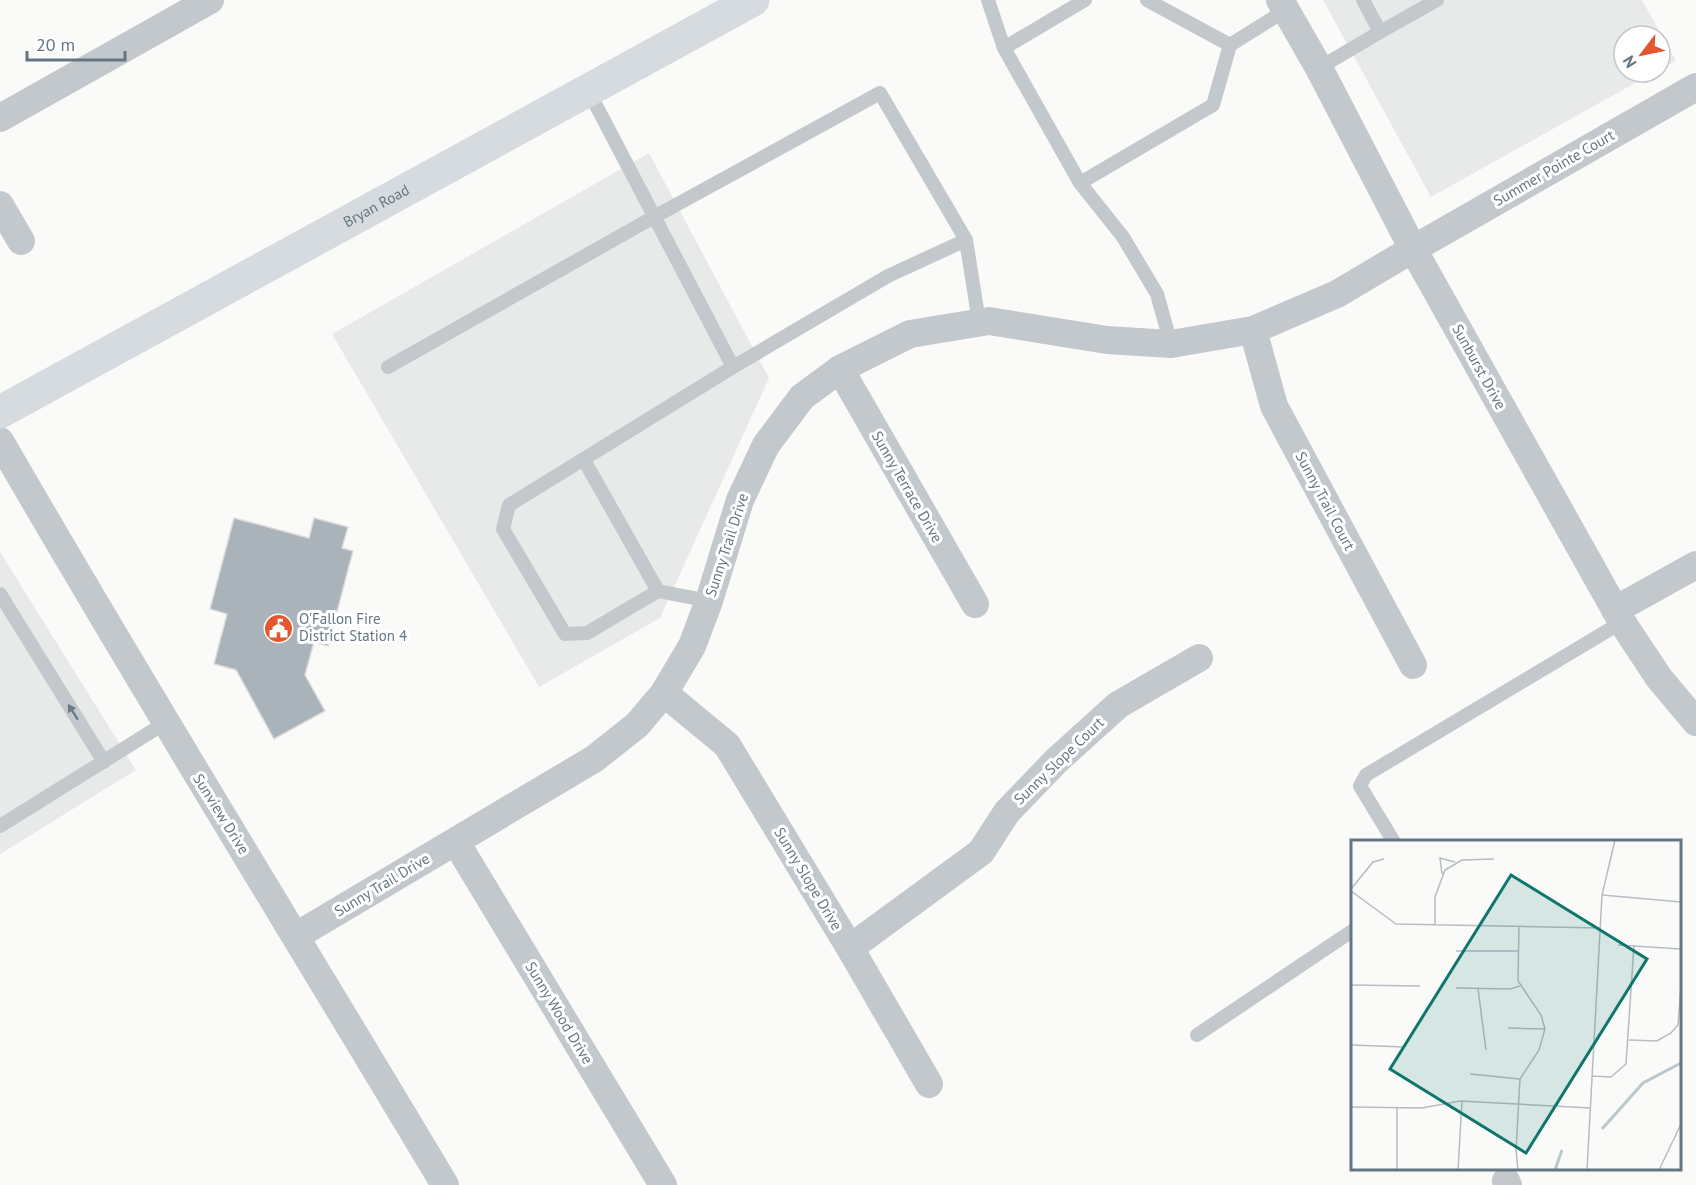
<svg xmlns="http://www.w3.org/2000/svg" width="1696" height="1185" viewBox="0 0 1696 1185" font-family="'PT Sans',sans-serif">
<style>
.built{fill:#e8e9e9}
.building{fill:#aab3b9;stroke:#dcdcda;stroke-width:1.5}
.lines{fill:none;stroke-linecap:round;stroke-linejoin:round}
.lane{stroke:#c3c8cc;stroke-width:14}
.street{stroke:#c3c8cc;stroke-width:28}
.primary{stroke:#d6dbdf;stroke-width:33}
.oneway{fill:#6a7a87}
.labels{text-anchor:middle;stroke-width:6;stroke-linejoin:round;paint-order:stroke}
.street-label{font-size:15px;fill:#657683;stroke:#fff}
.poi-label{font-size:15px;fill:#657683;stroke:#fff;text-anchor:start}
.inset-river{fill:none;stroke:#bbc7cb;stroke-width:3}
.inset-road{fill:none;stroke:#b5bdc2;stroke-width:1.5}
.view{fill:#0f766e;fill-opacity:0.15;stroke:#0f766e;stroke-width:3}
.inset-edge{fill:none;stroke:#657683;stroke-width:3}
</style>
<rect width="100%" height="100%" fill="#fafaf8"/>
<path class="built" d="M1323,0H1642L1676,61L1660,69V36H1624V72H1655L1431,197Z
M649,153L769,378L660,618L539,687L332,334Z
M0,552L136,770L0,854Z"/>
<path class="building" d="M234,518L309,538L314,518L348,527L342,548L353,551L328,646L314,642L305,675L325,711L274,739L236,670L214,664L227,614L210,609Z"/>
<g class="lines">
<path class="lane" d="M988,0L1004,48L1080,183L1123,237L1157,294L1171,344
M1147,0L1230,45L1286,10
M1380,32L1437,0
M1004,48L1085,0
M1319,68L1380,32L1363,0
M588,90L733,367L509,505L503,529L565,634L587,633L658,591L709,601
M1080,183L1213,105L1230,45
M388,367L654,217L880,93L966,240L979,322
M733,367L888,276L966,240
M584,460L658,591
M0,594L104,762
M0,826L165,723
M1394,842L1360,786L1366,775L1622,622
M1197,1035L1352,931"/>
<path class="street" d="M1280,0L1319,68L1413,249L1622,622L1659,678L1696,722
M0,118L210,0
M0,205L21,241
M1253,330L1274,406L1413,665
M840,369L975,604
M0,441C144,691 297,937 445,1185
M1615,610L1696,565
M664,693L727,745L850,948L929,1084
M456,842L663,1185
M296,936L594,759L637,725L664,693L692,646L709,601L740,500L766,445L802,397L840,369L910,334L989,321L1107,340L1171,344L1253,330L1337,294L1413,249L1696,87
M850,948L981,852L1007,812L1055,762L1118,705L1199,658
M1506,1181L1508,1185"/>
<path class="primary" id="s1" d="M0,412L753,0"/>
</g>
<defs><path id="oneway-solid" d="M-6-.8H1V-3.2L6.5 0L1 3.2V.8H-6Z" transform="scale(1.5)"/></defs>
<use class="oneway" href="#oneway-solid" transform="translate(73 712) rotate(-122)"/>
<defs>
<symbol id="civic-disc" viewBox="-11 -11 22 22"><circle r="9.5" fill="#e4572e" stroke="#fff"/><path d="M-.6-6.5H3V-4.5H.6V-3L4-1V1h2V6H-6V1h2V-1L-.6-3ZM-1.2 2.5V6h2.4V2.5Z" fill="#fff"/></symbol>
</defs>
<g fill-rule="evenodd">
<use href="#civic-disc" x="262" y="612" width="33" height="33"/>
</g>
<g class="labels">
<g class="street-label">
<text transform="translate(1554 168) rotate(-30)" y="5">Summer Pointe Court</text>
<text dy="5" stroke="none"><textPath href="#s1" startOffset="429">Bryan Road</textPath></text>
<text transform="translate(1479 367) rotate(61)" y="5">Sunburst Drive</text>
<text transform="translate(907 487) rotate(60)" y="5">Sunny Terrace Drive</text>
<text transform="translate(1325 501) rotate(62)" y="5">Sunny Trail Court</text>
<text transform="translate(727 545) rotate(-72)" y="5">Sunny Trail Drive</text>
<text transform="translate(1059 761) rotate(-44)" y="5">Sunny Slope Court</text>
<text transform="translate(221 814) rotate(58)" y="5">Sunview Drive</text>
<text transform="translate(808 879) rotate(59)" y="5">Sunny Slope Drive</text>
<text transform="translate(382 885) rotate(-31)" y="5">Sunny Trail Drive</text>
<text transform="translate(559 1013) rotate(59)" y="5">Sunny Wood Drive</text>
</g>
<g class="poi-label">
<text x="299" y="624">O'Fallon Fire<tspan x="299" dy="17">District Station 4</tspan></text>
</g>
</g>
<g transform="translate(1351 840)">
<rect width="330" height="330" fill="#fafaf8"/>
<path class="inset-river" d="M251,289L292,243L330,223M204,330L211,310"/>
<path class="inset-road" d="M91,34L89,18L104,22M0,49L22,22L33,19M0,51L45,84L249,88M251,55L330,62M84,85V57L94,30L111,20L143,19M267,105L330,109M105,111H167M0,145L69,146M105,148L159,149L169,146M127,149L135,210M157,188L194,189M278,200L306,201L320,193L327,185L330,146M0,205L53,207M119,234L169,239M241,236L260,237L275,224L283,105M0,267L71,268L109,261L239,268M46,330V268M107,330L111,261M167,330L165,310L169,239L188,210L194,189L190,175L167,141L168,86M236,330L251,55L264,0M308,330L330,284"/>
<path class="view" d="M160,35L296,119L175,313L39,229Z"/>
<rect width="330" height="330" class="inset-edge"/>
</g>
<g transform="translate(1642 54) rotate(238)"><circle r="28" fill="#ffffff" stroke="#c1c8cd" stroke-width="1.5"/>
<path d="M0-4.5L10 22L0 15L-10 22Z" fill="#e4572e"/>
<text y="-9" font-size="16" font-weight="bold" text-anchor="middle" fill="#657683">N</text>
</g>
<path d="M27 51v9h98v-9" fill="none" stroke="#657683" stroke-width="3"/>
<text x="36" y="51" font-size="18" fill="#657683" stroke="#ffffff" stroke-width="4.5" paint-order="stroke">20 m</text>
</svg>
